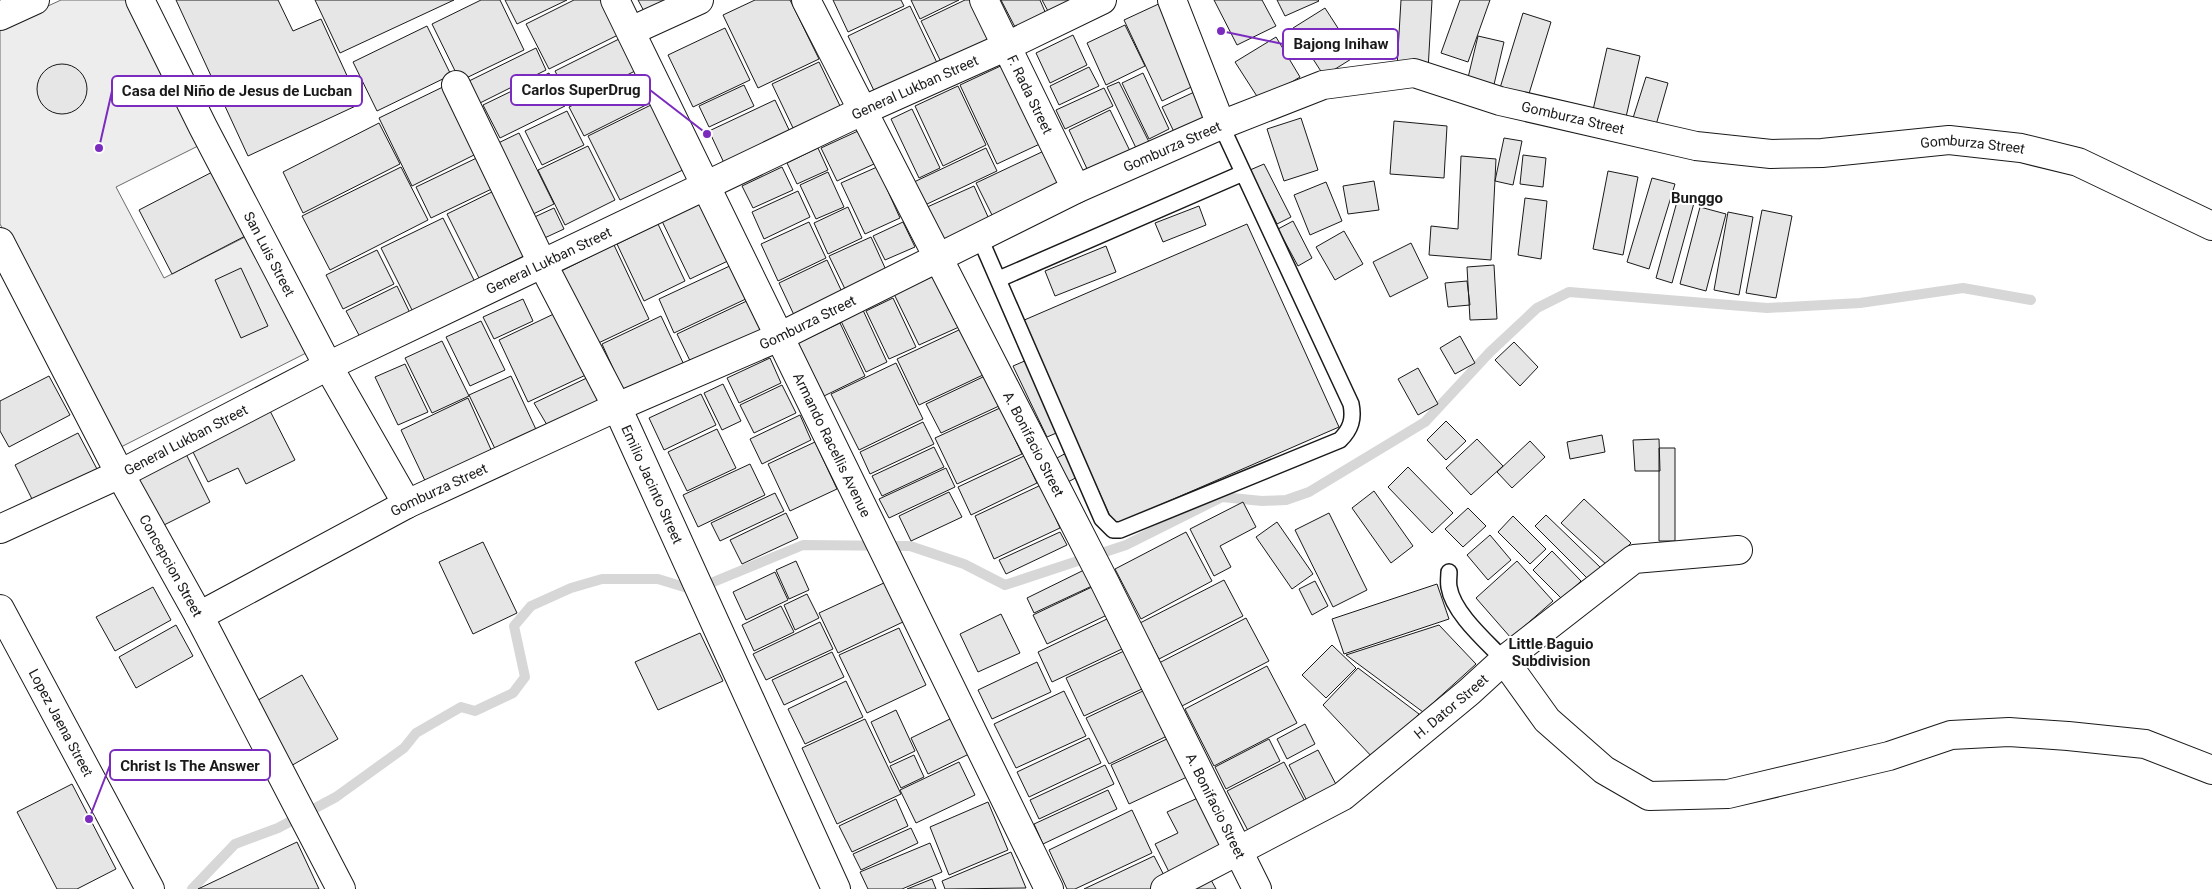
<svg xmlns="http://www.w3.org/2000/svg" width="2212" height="889" viewBox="0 0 2212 889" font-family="Roboto,sans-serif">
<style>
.built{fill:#ededed;stroke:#6a6a6a}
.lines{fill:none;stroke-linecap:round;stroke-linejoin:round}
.stream{stroke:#d7d7d7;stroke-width:10}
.building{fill:#e6e6e6;stroke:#1a1a1a}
.service-casing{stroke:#1a1a1a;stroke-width:18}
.minor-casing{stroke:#1a1a1a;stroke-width:30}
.secondary-casing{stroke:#1a1a1a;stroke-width:30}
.service{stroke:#fff;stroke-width:15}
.minor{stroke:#fff;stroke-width:28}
.secondary{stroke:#fff;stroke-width:28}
.labels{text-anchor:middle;stroke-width:4;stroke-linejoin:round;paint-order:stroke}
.street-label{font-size:14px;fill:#1a1a1a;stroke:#fff}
.neighbourhood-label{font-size:15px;font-weight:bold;fill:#1a1a1a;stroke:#fff}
.leader{fill:none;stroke:#7b2cbf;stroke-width:2}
.callout-dot{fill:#7b2cbf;stroke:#fff;stroke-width:2}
.callout{fill:#fff;stroke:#7b2cbf;stroke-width:2}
.callout-label{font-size:15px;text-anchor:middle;font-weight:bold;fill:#1a1a1a}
</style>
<rect width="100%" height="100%" fill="#fff"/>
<path class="built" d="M61,0H132L204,143L116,187L164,278L251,234L310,351L119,448L0,224V28Z"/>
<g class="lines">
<path class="stream" d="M192,889L235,844L278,828L336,797L404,748L416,733L461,707L475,711L513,693L525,677L514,626L531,606L571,588L602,579H658L694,590L803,545L910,546L964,564L1005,585L1126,545L1222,497L1262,501L1286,500L1309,492L1425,422L1490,352L1537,308L1569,292L1767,308L1860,303L1963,288L2031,300"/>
</g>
<path class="building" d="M176,0H278L293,31L321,19L360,104L248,156Z
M315,0H454L340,53Z
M481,0H500L524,50L460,81L432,24Z
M505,0H567L517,24Z
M574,0H601L618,35L549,69L526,24Z
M638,0H679L646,15Z
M755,0H790L819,59L758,88L723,15Z
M833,0H901L904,6L848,32Z
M911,0H959L920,19Z
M965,0H970L990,42L942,64L921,21Z
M1001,0H1040L1046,14L1016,29Z
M1042,0H1076L1049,13Z
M1214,0H1262L1276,26L1237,45Z
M1277,0H1318L1319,1L1285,16Z
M1401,0H1432L1428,70L1397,68Z
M1460,0H1490L1468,62L1441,53Z
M1165,1L1204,81L1162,101L1124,20Z
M910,6L939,67L877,97L848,36Z
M1325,8L1356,56L1324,76L1293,28Z
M1523,13L1551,22L1528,97L1500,88Z
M1125,25L1145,66L1106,85L1087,43Z
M427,26L451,75L377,111L353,62Z
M725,28L750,80L693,107L668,55Z
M1073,35L1087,65L1050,83L1036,53Z
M1478,36L1504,42L1492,93L1466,86Z
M1276,37L1300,77L1260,101L1235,62Z
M621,38L637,70L571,103L555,71Z
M536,48L546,70L478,104L467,82Z
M1607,48L1640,56L1626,117L1593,110Z
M819,62L841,108L794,130L772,84Z
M1007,63L1044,142L997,164L960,85Z
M37 89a25 25 0 1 1 50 0a25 25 0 1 1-50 0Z
M1089,67L1099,86L1059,105L1050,86Z
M549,73L565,106L500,138L483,105Z
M1143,73L1169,129L1149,139L1122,83Z
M632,77L646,105L584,136L569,107Z
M1646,77L1668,83L1656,125L1633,118Z
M1119,82L1149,142L1136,148L1107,87Z
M449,84L482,151L412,186L379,118Z
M744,85L754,106L709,127L699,106Z
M958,86L986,145L943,166L915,106Z
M1104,88L1113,106L1065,129L1056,110Z
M1203,88L1215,115L1175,134L1162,107Z
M775,100L791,134L725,165L709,131Z
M655,103L687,168L620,200L588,136Z
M912,109L940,168L919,178L891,119Z
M1110,110L1130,151L1088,171L1069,130Z
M567,111L584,145L542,165L525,131Z
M1301,118L1318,170L1284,181L1267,129Z
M1394,121L1447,126L1444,178L1390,174Z
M379,123L400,164L303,213L283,172Z
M858,131L874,164L837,181L821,148Z
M519,133L554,204L527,217L492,146Z
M1504,138L1522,141L1513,185L1495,181Z
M588,146L615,200L565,225L538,170Z
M818,148L828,170L797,184L787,163Z
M986,148L997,171L925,205L914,182Z
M1046,150L1064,188L995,221L976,183Z
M485,154L500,185L431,218L416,187Z
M1523,155L1546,158L1543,187L1520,184Z
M1461,156L1496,159L1491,260L1429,255L1431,226L1458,229Z
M1264,164L1291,217L1277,224L1250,170Z
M401,167L428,220L330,270L302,216Z
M782,167L793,190L753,208L742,186Z
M877,167L900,218L865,234L841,183Z
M218,169L251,233L172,274L139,210Z
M1608,171L1638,177L1623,255L1593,249Z
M828,172L844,207L816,219L800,185Z
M1652,178L1675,184L1649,269L1627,262Z
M1374,181L1379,210L1348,214L1343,186Z
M1326,182L1342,221L1310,235L1294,195Z
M974,186L989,219L941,242L925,208Z
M500,188L532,252L479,278L447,214Z
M798,191L810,217L764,239L752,212Z
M703,197L732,259L690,279L660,217Z
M1525,198L1547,201L1541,259L1518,255Z
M1678,198L1694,203L1672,283L1656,278Z
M1199,206L1206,225L1163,242L1155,223Z
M848,207L862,238L828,254L814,223Z
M1700,207L1726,214L1706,291L1680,284Z
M554,208L564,229L538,241L528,220Z
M1762,210L1792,216L1776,298L1746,293Z
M1728,212L1753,217L1739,295L1714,290Z
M443,218L475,282L413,312L381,248Z
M1293,221L1312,258L1298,266L1278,229Z
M809,222L826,258L778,281L761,244Z
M903,222L915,247L885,260L873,236Z
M658,224L685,281L644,301L617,244Z
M1247,224L1339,427L1114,525L1022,321Z
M1344,231L1363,264L1335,280L1316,247Z
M871,237L886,270L845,289L829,256Z
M1411,243L1428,278L1390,297L1373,262Z
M614,245L649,319L590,347L555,274Z
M1106,246L1116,272L1055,296L1045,271Z
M377,250L394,284L343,309L326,275Z
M827,260L842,292L794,315L779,283Z
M734,264L750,297L674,333L659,299Z
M1494,265L1497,319L1470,320L1467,267Z
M241,268L268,326L241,338L215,280Z
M934,276L959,327L919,345L894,294Z
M1467,281L1470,305L1448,307L1445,283Z
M397,286L410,313L360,337L346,311Z
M893,298L916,347L889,359L866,311Z
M523,299L533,321L494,339L483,317Z
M751,299L769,336L695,371L677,334Z
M862,308L887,362L866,372L840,319Z
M560,311L590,373L528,402L499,340Z
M661,316L686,369L626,397L602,344Z
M481,321L505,370L470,386L446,337Z
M840,323L865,376L824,396L798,343Z
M961,329L983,375L919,405L897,359Z
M1460,336L1475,363L1455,374L1440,348Z
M442,341L469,396L432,413L405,358Z
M1514,342L1538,367L1520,386L1495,360Z
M770,358L781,383L739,403L727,378Z
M1027,360L1061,431L1047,437L1013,366Z
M896,363L923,419L859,450L831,394Z
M405,364L428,412L398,425L375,377Z
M1418,368L1438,404L1418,415L1398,379Z
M49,376L70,415L9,447L0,431V401Z
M511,376L540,438L499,457L469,395Z
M591,376L606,407L550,430L534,403Z
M985,376L999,406L941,433L926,404Z
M723,384L741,421L722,430L704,393Z
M782,385L796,413L754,433L740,405Z
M701,394L716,425L664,450L649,418Z
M468,398L493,454L428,487L401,430Z
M267,405L295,460L246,484L238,468L208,482L189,444Z
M1000,408L1022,454L957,484L935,438Z
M800,415L811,440L762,464L750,439Z
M1446,421L1466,441L1446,460L1427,440Z
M923,422L934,444L870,474L860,452Z
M717,429L736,468L687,491L668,452Z
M78,433L97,469L33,501L15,465Z
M1602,435L1605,452L1570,459L1567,442Z
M1477,439L1503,466L1471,495L1446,468Z
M1659,439L1660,471H1635L1633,440Z
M1530,441L1545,457L1512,488L1497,472Z
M815,442L837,489L790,511L768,464Z
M934,447L944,467L882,496L872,476Z
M183,448L210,502L158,528L131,475Z
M1659,448H1675V541H1659Z
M1070,451L1081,475L1068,482L1057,458Z
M1024,456L1037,483L971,515L958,487Z
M750,464L765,495L698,527L683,495Z
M1408,467L1453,513L1432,533L1388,487Z
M946,468L955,487L889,518L879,499Z
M1041,485L1060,528L994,559L975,516Z
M1374,491L1413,546L1391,563L1352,508Z
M949,492L962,517L911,541L899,516Z
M775,493L784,511L720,541L711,523Z
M1584,499L1631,543L1608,566L1561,523Z
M1243,502L1256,527L1220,546L1231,567L1214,576L1190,529Z
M1468,508L1486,526L1463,547L1445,529Z
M786,513L798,538L742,564L730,540Z
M1329,513L1367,590L1333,607L1295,530Z
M1546,515L1601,568L1589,580L1535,526Z
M1513,516L1546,549L1530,564L1498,532Z
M1277,522L1313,574L1292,589L1256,537Z
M1060,532L1067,545L1006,574L999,560Z
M1186,532L1212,581L1141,619L1115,569Z
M1490,535L1511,560L1488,580L1467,555Z
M483,542L517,613L473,634L439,562Z
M1552,551L1581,581L1562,599L1533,570Z
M796,561L809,590L789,599L776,570Z
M1517,561L1553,601L1511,638L1476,598Z
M1084,570L1092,586L1034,613L1027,598Z
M775,572L788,600L746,620L733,592Z
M1224,580L1243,616L1159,659L1140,623Z
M1315,581L1328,606L1312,615L1299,589Z
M886,582L905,621L838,653L819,613Z
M1437,584L1449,619L1344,654L1332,619Z
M1094,586L1107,615L1047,644L1033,615Z
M153,587L171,620L115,651L96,617Z
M807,594L819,618L795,630L784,605Z
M781,606L794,632L754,651L742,625Z
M1001,614L1020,653L978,672L960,634Z
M1246,618L1269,661L1182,706L1159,663Z
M1107,619L1122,649L1052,682L1038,652Z
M820,622L833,649L766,680L753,654Z
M176,625L193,656L136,688L119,657Z
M1439,625L1476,664L1423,712L1346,655Z
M899,628L926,685L867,713L839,655Z
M700,633L723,681L658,710L635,662Z
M1332,645L1356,668L1326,698L1302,675Z
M1124,651L1142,689L1084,716L1066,678Z
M832,652L844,677L784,705L772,680Z
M1037,662L1051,692L992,719L978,690Z
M1267,666L1297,723L1214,766L1185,709Z
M1358,668L1419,714L1374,759L1323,705Z
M302,675L338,739L289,767L253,703Z
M846,681L863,717L805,744L788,709Z
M1145,690L1167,736L1109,764L1086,718Z
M1064,691L1086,736L1016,768L994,724Z
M896,710L915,751L890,763L871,722Z
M952,718L969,754L928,774L911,738Z
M865,719L901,794L837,824L802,748Z
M1305,724L1315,744L1287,759L1277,739Z
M1089,738L1101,763L1029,797L1017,772Z
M1169,738L1187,777L1129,804L1111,765Z
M1269,739L1280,761L1226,789L1215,767Z
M1318,750L1340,792L1310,807L1289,765Z
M914,755L924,777L901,788L890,766Z
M959,762L975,795L916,823L900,790Z
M1284,762L1310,811L1253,840L1227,791Z
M1105,765L1114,784L1039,819L1030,800Z
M72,784L116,869L77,889H57L17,812Z
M1108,790L1117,809L1043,844L1034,824Z
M1200,797L1225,848L1170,874L1155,844L1178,833L1167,812Z
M896,799L908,826L852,852L839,826Z
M988,802L1008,850L949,875L930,827Z
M1132,810L1152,853L1075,889H1067L1049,850Z
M911,828L918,843L861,870L853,854Z
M297,842L319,889H198Z
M930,843L942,872L902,889H868L860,872Z
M1011,852L1026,888L945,889L942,881Z
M1154,856L1168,883L1155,889H1084Z
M1210,878L1216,889H1188Z
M932,879L936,889H907Z"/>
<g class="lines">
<defs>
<path id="service" d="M979,236L1102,519L1113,530H1120L1340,440C1351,429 1354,419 1351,404L1221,125
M999,279L1243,173
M1449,572C1449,577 1448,582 1449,587C1453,613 1487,642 1504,660"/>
<g id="minor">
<path id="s1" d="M140,0L203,127L328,366L407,504"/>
<path id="s2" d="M806,0L1104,581L1257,889"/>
<path id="s3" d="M984,0L1076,189"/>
<path d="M1172,0L1221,125"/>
<path d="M0,16L35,0"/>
<path d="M631,31L699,0"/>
<path id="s4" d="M456,85L542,263L617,407L836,889"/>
<path id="s5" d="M0,242L120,474L199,616L341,889"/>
<path id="s6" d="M0,529L120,474L328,366L864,110L1005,47L1102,0"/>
<path id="s7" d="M0,609L150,889"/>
<path id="s8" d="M199,616L407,504L617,407L779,337L1076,189L1221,125L1323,85L1414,73L1500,101L1696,146L1771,154L1822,153L1949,140L2021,148L2078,162L2212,226"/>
<path d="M1504,660L1547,720L1604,770L1649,796L1728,794L1889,756L1951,735L2009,732L2068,736L2145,744L2212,770"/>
<path id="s9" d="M1165,889L1343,796L1469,692L1504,660L1634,559L1738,550"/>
</g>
<g id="secondary">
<path id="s10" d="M615,0L1049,889"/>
</g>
</defs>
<use href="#service" class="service-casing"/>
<use href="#minor" class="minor-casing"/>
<use href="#secondary" class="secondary-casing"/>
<use href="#service" class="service"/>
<use href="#minor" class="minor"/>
<use href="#secondary" class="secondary"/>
</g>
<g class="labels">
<g class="street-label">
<text dy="5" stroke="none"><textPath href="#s6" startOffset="1016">General Lukban Street</textPath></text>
<text dy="5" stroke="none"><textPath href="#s3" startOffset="105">F. Rada Street</textPath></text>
<text dy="5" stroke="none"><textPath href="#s8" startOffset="1501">Gomburza Street</textPath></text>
<text dy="5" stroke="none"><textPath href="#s8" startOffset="1081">Gomburza Street</textPath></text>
<text dy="5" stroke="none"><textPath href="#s8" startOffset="1905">Gomburza Street</textPath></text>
<text dy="5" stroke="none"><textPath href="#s1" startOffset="285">San Luis Street</textPath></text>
<text dy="5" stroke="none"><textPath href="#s6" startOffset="611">General Lukban Street</textPath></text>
<text dy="5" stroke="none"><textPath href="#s8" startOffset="676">Gomburza Street</textPath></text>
<text dy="5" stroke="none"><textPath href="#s6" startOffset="206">General Lukban Street</textPath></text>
<text dy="5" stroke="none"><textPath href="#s2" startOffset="499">A. Bonifacio Street</textPath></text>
<text dy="5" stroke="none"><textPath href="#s10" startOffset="495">Armando Racellis Avenue</textPath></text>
<text dy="5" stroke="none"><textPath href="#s4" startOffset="445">Emilio Jacinto Street</textPath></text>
<text dy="5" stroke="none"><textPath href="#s8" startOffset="271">Gomburza Street</textPath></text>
<text dy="5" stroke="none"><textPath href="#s5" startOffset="366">Concepcion Street</textPath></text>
<text dy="5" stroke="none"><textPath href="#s9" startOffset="341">H. Dator Street</textPath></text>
<text dy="5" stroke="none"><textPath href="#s7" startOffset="129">Lopez Jaena Street</textPath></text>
<text dy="5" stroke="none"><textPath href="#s2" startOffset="904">A. Bonifacio Street</textPath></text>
</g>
<g class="neighbourhood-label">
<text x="1697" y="203">Bunggo</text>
<text x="1551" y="649">Little Baguio<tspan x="1551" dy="17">Subdivision</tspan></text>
</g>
</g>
<path class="leader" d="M1221 31L1283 44M707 134L650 90M99 148L112 91M89 819L110 765"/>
<g class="callout-dot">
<circle cx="1221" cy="31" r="5"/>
<circle cx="707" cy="134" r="5"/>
<circle cx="99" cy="148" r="5"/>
<circle cx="89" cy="819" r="5"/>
</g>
<g class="callout">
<rect x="1283" y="29" width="115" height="30" rx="5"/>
<rect x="511" y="75" width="139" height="30" rx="5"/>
<rect x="112" y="76" width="250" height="30" rx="5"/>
<rect x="110" y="750" width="160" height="30" rx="5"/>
</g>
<g class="callout-label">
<text x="1341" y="49">Bajong Inihaw</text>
<text x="581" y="95">Carlos SuperDrug</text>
<text x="237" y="96">Casa del Niño de Jesus de Lucban</text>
<text x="190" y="771">Christ Is The Answer</text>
</g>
</svg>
